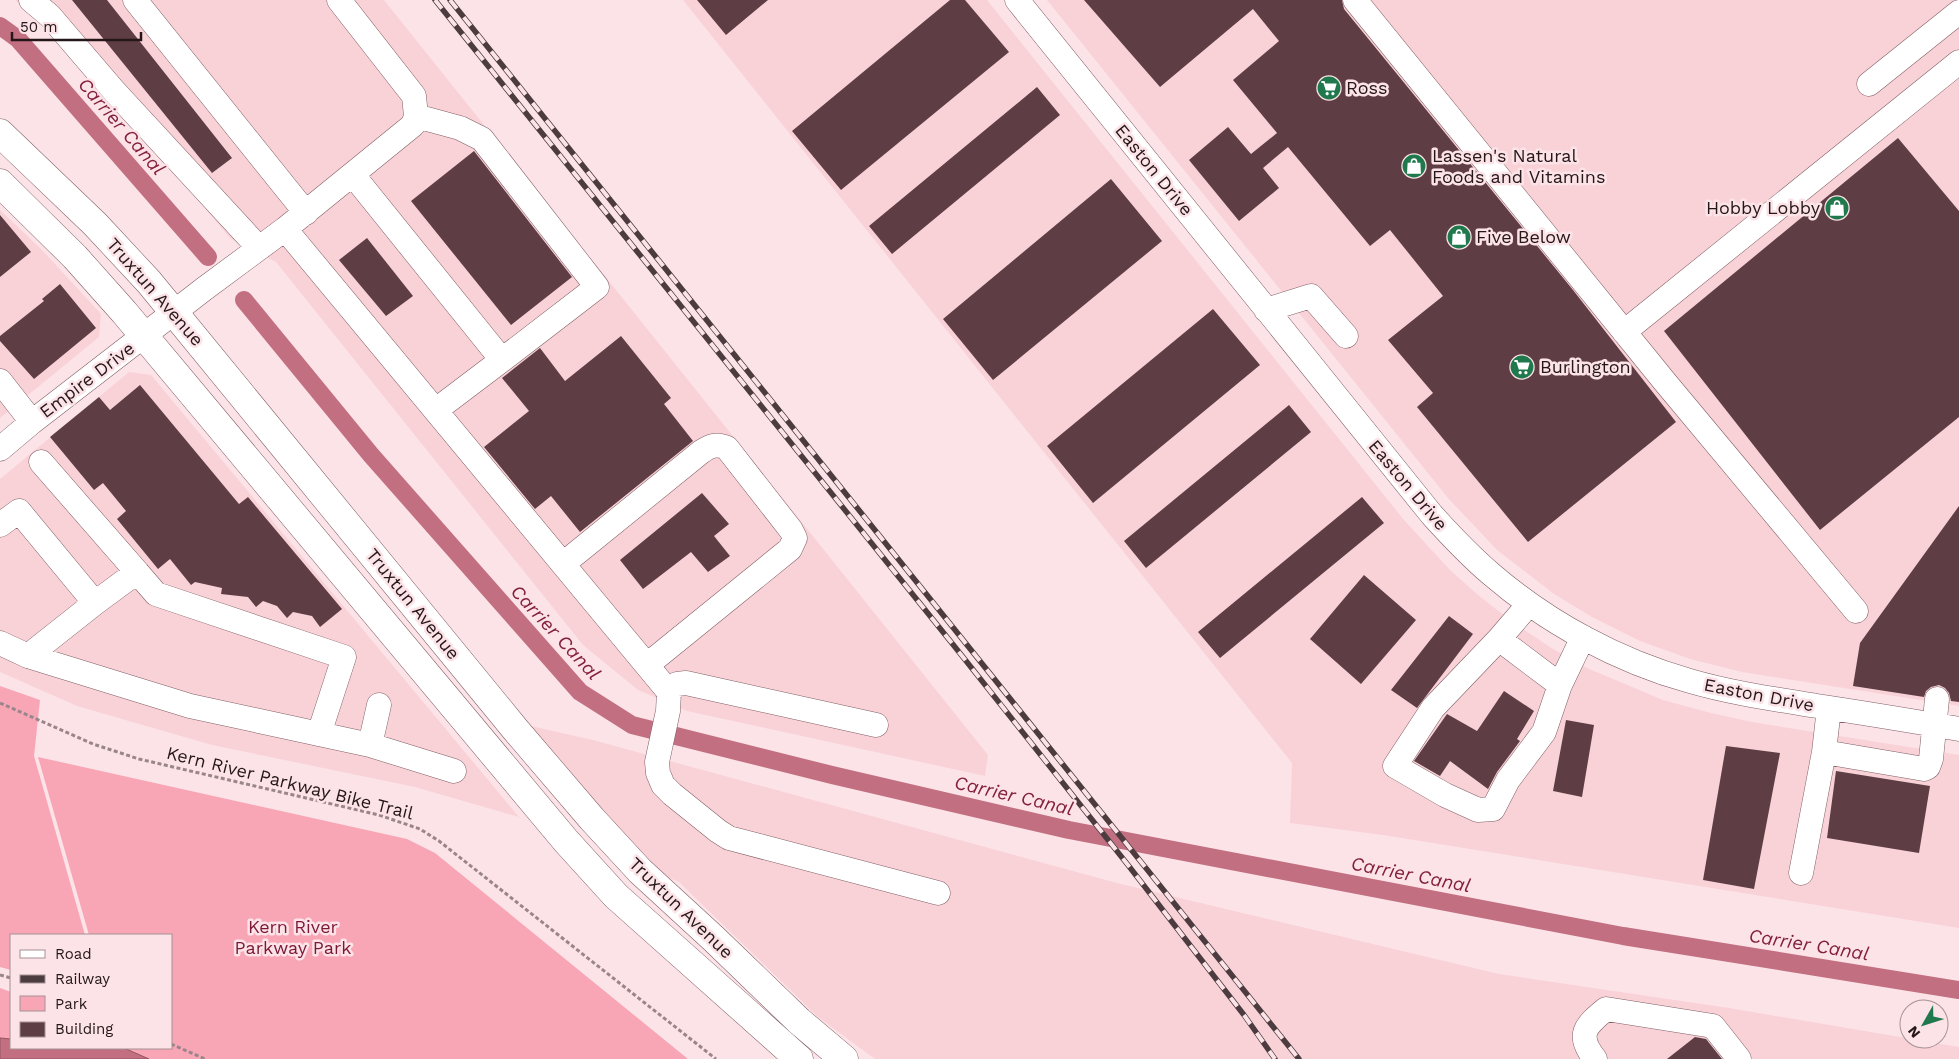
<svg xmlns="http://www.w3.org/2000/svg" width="1959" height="1059" viewBox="0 0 1959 1059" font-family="'Work Sans',sans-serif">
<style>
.built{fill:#f9d2d8}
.green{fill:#f8a5b5}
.water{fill:#c27081;stroke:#935562}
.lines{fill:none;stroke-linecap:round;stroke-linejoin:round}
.canal{stroke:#c27081;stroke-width:18}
.building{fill:#5e3e44}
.minor-casing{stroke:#815f65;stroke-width:25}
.major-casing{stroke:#815f65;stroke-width:29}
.path{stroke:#9a868a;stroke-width:3;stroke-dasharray:4 2.5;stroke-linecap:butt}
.minor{stroke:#fff;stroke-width:24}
.major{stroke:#fff;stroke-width:28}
.rail-casing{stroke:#4c3c3f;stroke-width:5.5}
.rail{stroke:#fce3e7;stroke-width:4;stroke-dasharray:11;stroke-linecap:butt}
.labels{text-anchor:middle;stroke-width:5;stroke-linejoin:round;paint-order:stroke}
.poi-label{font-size:18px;fill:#241619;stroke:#fce3e7;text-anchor:start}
.street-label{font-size:18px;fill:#241619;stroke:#fce3e7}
.park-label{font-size:18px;fill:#7b1738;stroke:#fce3e7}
.water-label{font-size:19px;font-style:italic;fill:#83203e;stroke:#fce3e7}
</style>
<rect width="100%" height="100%" fill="#fce3e7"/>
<path class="built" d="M15,0H384L988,755L985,776L687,711L638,690L583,645L276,262L231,239L76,56Z
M683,0H987L1404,520L1450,570L1478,595L1514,623L1553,649L1587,668L1663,700L1711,713L1752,722L1959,755V928L1383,835L1290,823L1292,763Z
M1047,0H1959V706L1742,672L1690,659L1640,641L1592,617L1554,594L1497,550L1448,498Z
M0,210L43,251L101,314L99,337L0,418Z
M129,372L151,375L519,817L415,787L212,745L77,706L0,672V479Z
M522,724L593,740L1117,883L1499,974L1729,1008L1959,1047V1059H875L818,1017L679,882L650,870Z"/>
<path class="green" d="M0,686L40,700L34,756L85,935H11V970L0,967Z
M38,757L407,839L435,853L688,1059H0V988L11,992V1048H171V935H89Z"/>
<path class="water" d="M0,1038L11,1039V1048H124L149,1059H0Z"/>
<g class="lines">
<path class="canal" d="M0,26L18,39L208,257
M244,300L371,455L580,692L632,725L832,775L1069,830L1623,936L1959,990"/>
</g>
<path class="building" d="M72,0H107L232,158L212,173Z
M697,0H768L726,35Z
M950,0H965L1009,52L841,190L792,131Z
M1084,0H1342L1344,9L1573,290L1676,422L1528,542L1417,407L1433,393L1388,340L1443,296L1390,230L1370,246L1288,147L1263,168L1279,188L1239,221L1189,160L1228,127L1251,154L1277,133L1233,80L1279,41L1253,9L1160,87Z
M1037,87L1060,115L892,254L869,226Z
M1898,138L1959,211V417L1820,530L1664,331Z
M474,151L572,277L511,325L411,201Z
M1111,179L1162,241L993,380L943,319Z
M0,215L31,252L0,277Z
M367,238L413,296L386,316L339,260Z
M60,284L96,328L34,379L0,341V336L44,301L42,299Z
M1213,309L1260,365L1093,503L1047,446Z
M621,336L671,398L664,404L693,441L580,532L551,496L535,509L484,447L529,411L502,378L540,348L565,381Z
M140,385L239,504L248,497L342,609L320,627L312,616L293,612L287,618L277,606L263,601L256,607L248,597L221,594L222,588L195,582L191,585L170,559L158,569L117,519L126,511L103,483L94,490L50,437L99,397L110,410Z
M1289,405L1311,432L1146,568L1124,541Z
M702,493L729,524L714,536L730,556L708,572L691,552L643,589L620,560Z
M1362,497L1384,523L1220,658L1198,632Z
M1959,506V702L1951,701L1949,693L1945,688L1939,685L1931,687L1926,691L1924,697L1853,686L1860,643Z
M1364,575L1416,620L1361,684L1310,639Z
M1449,616L1473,634L1417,708L1391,690Z
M1504,691L1534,711L1517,739L1520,741L1497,772L1488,789L1450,761L1440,776L1414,761L1447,714L1477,731Z
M1566,720L1594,725L1582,797L1553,791Z
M1726,746L1780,753L1754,889L1703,880Z
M1836,771L1930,786L1919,853L1827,838Z
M1695,1037L1706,1039L1722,1059H1667Z"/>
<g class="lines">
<defs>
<path id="minor" d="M31,0L50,16L115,92L259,248
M135,0L306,213
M1017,0L1432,515C1451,536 1470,556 1491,574C1548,623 1618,661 1690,681C1731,693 1774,699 1817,706C1864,713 1912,721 1959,729
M1355,0L1665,382L1856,611
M1869,84L1959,12
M416,116L460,128L482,139L597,287L502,360
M353,175L502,360L436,410
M285,229L669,692L668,711L657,762L658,773L663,785L672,794L718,831L729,838L938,893
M1266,310L1311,296L1346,336
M1624,332L1959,62
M0,381L32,422
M0,449L32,422L204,289L285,229L413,125L416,116L414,96L339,0
M0,525L19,511L95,603L137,572L41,462
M563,564L701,452C710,446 716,443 727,448L791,530L795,538L790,549L647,665
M137,572L156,594L344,657L319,734
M1529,604L1499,639L1560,685L1583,637
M1499,639L1433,708L1395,766L1445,795L1478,810L1493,809L1508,780L1544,732L1560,685
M0,643L28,656L95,603
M28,656L190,706L370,745L454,771
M669,692L677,684L686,683L876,725
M370,745L379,705
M1824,752L1924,769L1928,767L1931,759L1937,699
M1801,873L1824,752L1829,708
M1595,1059C1576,1035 1585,1026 1606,1009L1713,1026L1739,1059"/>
<path id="major" d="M0,133L95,224L149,282L515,729L592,819L640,871L714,939L799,1021L844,1059
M0,183L75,257L124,312L566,841L616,896L799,1059"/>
</defs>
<use href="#minor" class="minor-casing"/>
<use href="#major" class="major-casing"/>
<path class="path" d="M0,703L93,744L139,759L379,815L420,829L439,841L716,1059
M0,975L11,978
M171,1044L205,1059"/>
<use href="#minor" class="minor"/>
<use href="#major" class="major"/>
<defs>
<path id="rail" d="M435,0L955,647L1128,865L1244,1015L1275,1059
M450,0L1299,1059"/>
</defs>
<use href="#rail" class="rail-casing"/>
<use href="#rail" class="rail"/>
</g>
<defs>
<symbol id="supermarket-disc" viewBox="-11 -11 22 22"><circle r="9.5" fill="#1f794d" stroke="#fce3e7"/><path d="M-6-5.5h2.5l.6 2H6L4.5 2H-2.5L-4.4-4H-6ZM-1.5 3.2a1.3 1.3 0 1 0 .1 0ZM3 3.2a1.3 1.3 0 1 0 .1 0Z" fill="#fff"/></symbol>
<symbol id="shop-disc" viewBox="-11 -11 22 22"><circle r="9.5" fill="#1f794d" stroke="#fce3e7"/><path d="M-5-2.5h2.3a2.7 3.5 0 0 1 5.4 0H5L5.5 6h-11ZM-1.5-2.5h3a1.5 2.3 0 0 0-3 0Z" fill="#fff"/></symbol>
</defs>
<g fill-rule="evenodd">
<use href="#supermarket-disc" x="1315" y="74" width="28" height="28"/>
<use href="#shop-disc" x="1400" y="152" width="28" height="28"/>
<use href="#shop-disc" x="1823" y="194" width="28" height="28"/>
<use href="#shop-disc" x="1445" y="223" width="28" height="28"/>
<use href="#supermarket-disc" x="1508" y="353" width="28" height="28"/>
</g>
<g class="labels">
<g class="poi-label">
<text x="1346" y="94">Ross</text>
<text x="1432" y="162">Lassen's Natural<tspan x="1432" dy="21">Foods and Vitamins</tspan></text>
<text x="1820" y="214" text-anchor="end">Hobby Lobby</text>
<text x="1476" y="243">Five Below</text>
<text x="1540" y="373">Burlington</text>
</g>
<g class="street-label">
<text transform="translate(1154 170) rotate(51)" y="6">Easton Drive</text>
<text transform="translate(155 292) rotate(49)" y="6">Truxtun Avenue</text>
<text transform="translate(87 380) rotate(-37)" y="6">Empire Drive</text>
<text transform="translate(1408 485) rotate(50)" y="6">Easton Drive</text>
<text transform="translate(413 604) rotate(51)" y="6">Truxtun Avenue</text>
<text transform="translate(1759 695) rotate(11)" y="6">Easton Drive</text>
<text transform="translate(290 783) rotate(14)" y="6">Kern River Parkway Bike Trail</text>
<text transform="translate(681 908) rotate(44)" y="6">Truxtun Avenue</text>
</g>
<g class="park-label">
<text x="293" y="933">Kern River<tspan x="293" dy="21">Parkway Park</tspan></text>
</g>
<g class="water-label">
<text transform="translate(122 126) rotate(49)" y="7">Carrier Canal</text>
<text transform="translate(556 632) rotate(47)" y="7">Carrier Canal</text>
<text transform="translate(1014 795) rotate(13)" y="7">Carrier Canal</text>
<text transform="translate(1411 874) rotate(11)" y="7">Carrier Canal</text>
<text transform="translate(1809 944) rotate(9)" y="7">Carrier Canal</text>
</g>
</g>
<rect x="10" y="934" width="162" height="115" fill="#fce3e7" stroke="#a69195"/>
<rect x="20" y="950" width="25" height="8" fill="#ffffff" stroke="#a69195"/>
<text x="55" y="959" font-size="15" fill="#241619">Road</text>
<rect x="20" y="975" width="25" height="8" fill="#4c3c3f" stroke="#a69195"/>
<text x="55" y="984" font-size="15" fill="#241619">Railway</text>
<rect x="20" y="996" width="25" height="15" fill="#f8a5b5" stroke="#a69195"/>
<text x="55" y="1009" font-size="15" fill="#241619">Park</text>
<rect x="20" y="1022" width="25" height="15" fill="#5e3e44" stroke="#a69195"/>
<text x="55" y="1034" font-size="15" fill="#241619">Building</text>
<g transform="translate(1924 1024) rotate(231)"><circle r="24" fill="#fce3e7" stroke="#a69195"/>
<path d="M0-4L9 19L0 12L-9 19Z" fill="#1f794d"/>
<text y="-8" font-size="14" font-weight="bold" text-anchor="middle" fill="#241619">N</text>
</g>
<path d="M12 32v8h129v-8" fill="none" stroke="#241619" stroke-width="2.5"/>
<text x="20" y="32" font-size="15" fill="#241619" stroke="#fce3e7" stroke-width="4" paint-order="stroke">50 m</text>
</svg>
